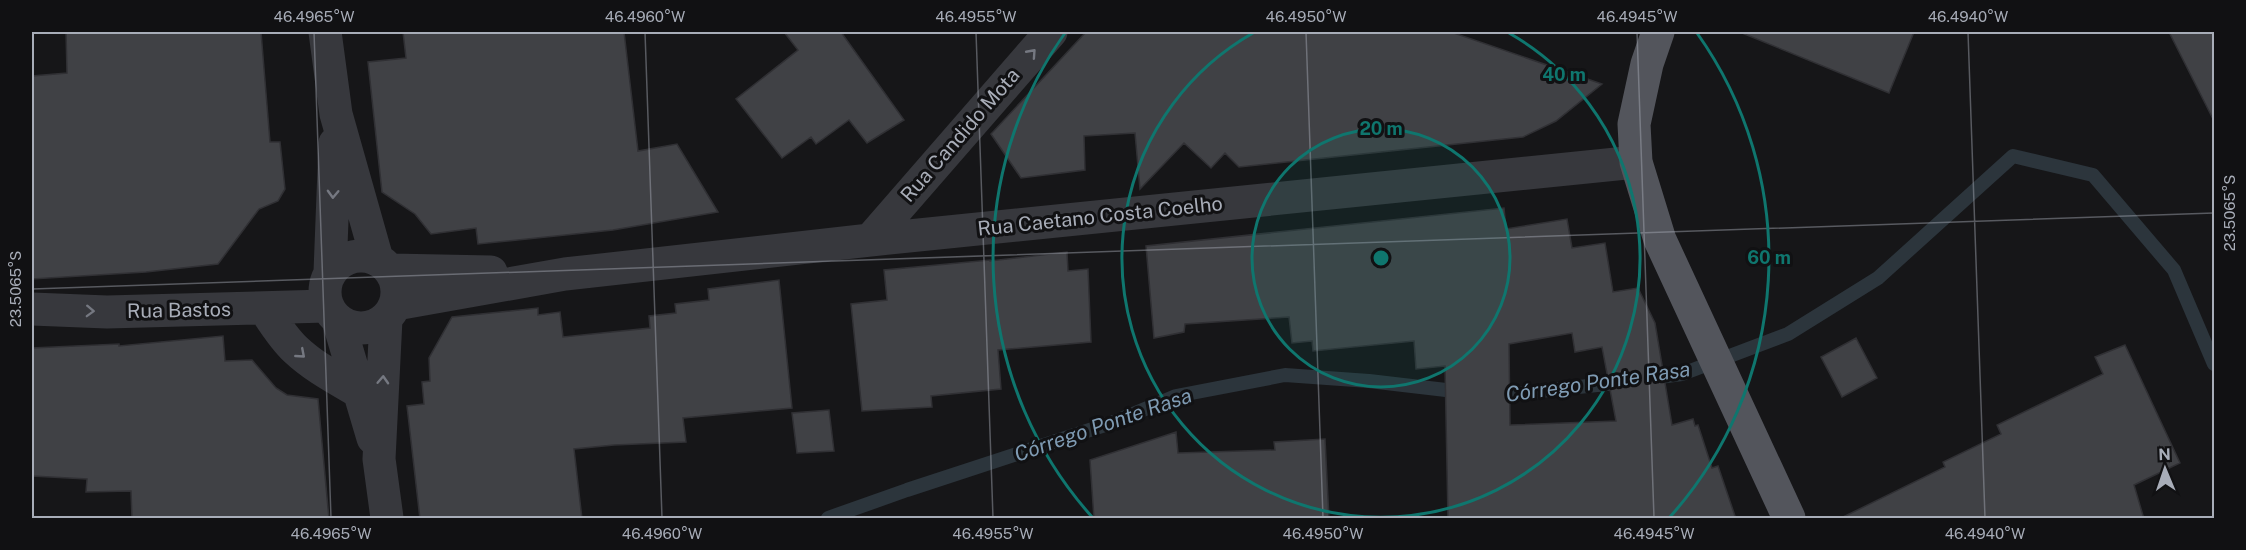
<svg xmlns="http://www.w3.org/2000/svg" width="2246" height="550" viewBox="0 0 2246 550" font-family="'Public Sans',sans-serif">
<style>
.lines{fill:none;stroke-linecap:round;stroke-linejoin:round}
.stream{stroke:#2c353c;stroke-width:14}
.building{fill:#404145;stroke:#303034;stroke-width:1.5;fill-rule:evenodd}
.minor{stroke:#37383d;stroke-width:33}
.major{stroke:#53555c;stroke-width:33}
.oneway{stroke:#757881}
.ticks{fill:none;stroke:#a8adb8;stroke-width:1.5;stroke-opacity:0.45}
.ring{fill:none;stroke:#0f766e;stroke-width:3}
.labels{text-anchor:middle;stroke-width:6;stroke-linejoin:round;paint-order:stroke}
.street-label{font-size:20px;fill:#a8adb8;stroke:#111113}
.water-label{font-size:21px;font-style:italic;fill:#7f9bb3;stroke:#111113}
.centre{fill:#0f766e;stroke:#111113;stroke-width:3}
.ring-label{font-size:18px;text-anchor:middle;font-weight:bold;fill:#0f766e;stroke:#111113;stroke-width:6;stroke-linejoin:round;paint-order:stroke}
.neatline{fill:none;stroke:#a8adb8;stroke-width:2}
.ticks-label{font-size:15px;text-anchor:middle;fill:#a8adb8}
</style>
<rect width="100%" height="100%" fill="#161618"/>
<g class="lines">
<path class="stream" d="M1645,379L1682,374L1788,334L1878,278L2013,156L2093,175L2174,270L2214,364
M1493,396L1626,382
M828,518L907,490L1114,422L1176,396L1285,375L1369,381L1463,392"/>
</g>
<path class="building" d="M66,32H261L270,142H280L285,189L278,201L259,209L218,264L146,272L32,279V76L67,73Z
M403,32H624L638,151L677,144L718,212L613,230L478,244L476,228L431,234L415,214L382,192L368,62L406,58Z
M784,32H841L904,120L867,143L849,120L816,144L811,137L782,158L736,99L798,50Z
M1086,32H1451L1602,84L1556,121L1523,137L1239,167L1225,153L1211,168L1184,143L1140,189L1135,133L1084,136L1085,170L1021,178L991,134Z
M1742,32H1914L1889,93L1742,33Z
M2169,32H2214V121Z
M1504,208L1506,229L1567,219L1572,248L1605,243L1613,292L1638,288L1655,323L1672,425L1693,419L1695,426L1698,425L1712,468L1718,466L1736,519H1448L1445,366L1416,369L1414,341L1313,351L1312,341L1292,343L1289,317L1185,324L1184,332L1154,338L1146,246ZM1572,333L1575,352L1602,347L1616,421L1510,425L1509,344Z
M1067,252L1068,271L1088,269L1091,342L998,350L1001,389L931,396L932,407L862,411L851,304L887,300L884,270L990,260V261Z
M779,280L792,408L683,418L686,442L614,445L574,449L582,519H420L407,406L424,404L422,382L430,381L429,358L452,317L538,308V315L560,312L563,337L650,328L649,316L676,313L675,304L709,300L708,289Z
M223,336L225,361L252,360L276,388L287,395L318,399L329,519H132L131,491L86,492L87,479L32,476V348L119,344V346Z
M1856,338L1877,378L1842,397L1821,357Z
M2125,345L2180,463L2134,485L2144,519H1839L1945,467L1943,462L2001,434L1997,425L2103,374L2095,357Z
M829,410L834,451L797,453L792,413Z
M1176,432L1178,453L1275,450L1274,442L1325,439L1329,519H1094L1090,460Z"/>
<g class="lines">
<path class="minor" d="M325,32L336,114L377,259
M870,240L1051,32
M325 292a36 36 0 1 1 72 0a36 36 0 1 1-72 0Z
M391,270L491,272
M330,272L335,143
M396,304L565,274L870,240L1636,162
M264,308C274,323 283,338 296,350C314,367 337,379 359,392
M32,309L107,312L326,306
M386,319L379,459L387,518
M338,320L373,438"/>
<path class="major" d="M1658,32L1647,64L1634,124L1636,162L1660,240L1789,518"/>
</g>
<defs><path id="oneway-chevron" d="M-2-3.5L2.5 0L-2 3.5" fill="none" stroke-width="1.6" stroke-linecap="round" stroke-linejoin="round" transform="scale(1.5)"/></defs>
<g class="oneway">
<use href="#oneway-chevron" transform="translate(1032 53) rotate(-48)"/>
<use href="#oneway-chevron" transform="translate(333 194) rotate(92)"/>
<use href="#oneway-chevron" transform="translate(90 311) rotate(2)"/>
<use href="#oneway-chevron" transform="translate(301 354) rotate(41)"/>
<use href="#oneway-chevron" transform="translate(383 380) rotate(-87)"/>
</g>
<path class="ticks" d="M314,32L331,518M645,32L662,518M976,32L993,518M1306,32L1323,518M1637,32L1654,518M1968,32L1985,518M32,289L2214,213"/>
<circle cx="1381" cy="258" r="129" fill="#0f766e" fill-opacity=".12"/>
<g class="ring">
<circle cx="1381" cy="258" r="129"/>
<path d="M1509 33A259 259 0 1 1 1253 33"/>
<path d="M1093 518A388 388 0 0 1 1065 33M1697 33A388 388 0 0 1 1669 518"/>
</g>
<g class="labels">
<g class="street-label">
<text transform="translate(960 135) rotate(-49)" y="7">Rua Candido Mota</text>
<text transform="translate(1100 216) rotate(-6)" y="7">Rua Caetano Costa Coelho</text>
<text transform="translate(179 310) rotate(-1)" y="7">Rua Bastos</text>
</g>
<g class="water-label">
<text transform="translate(1598 382) rotate(-8)" y="7">Córrego Ponte Rasa</text>
<text transform="translate(1103 425) rotate(-19)" y="7">Córrego Ponte Rasa</text>
</g>
</g>
<circle cx="1381" cy="258" r="9" class="centre"/>
<g class="ring-label">
<text x="1564" y="81">40 m</text>
<text x="1381" y="135">20 m</text>
<text x="1769" y="264">60 m</text>
</g>
<rect width="2246" height="550" fill="none" stroke="#111113" stroke-width="66"/>
<g transform="translate(2165 469) rotate(358)" stroke="#111113" stroke-width="4.5" paint-order="stroke">
<path d="M0-4.5L10 22L0 15L-10 22Z" fill="#a8adb8"/>
<text y="-9" font-size="16" font-weight="bold" text-anchor="middle" fill="#a8adb8">N</text>
</g>
<rect x="33" y="33" width="2180" height="484" class="neatline"/>
<g class="ticks-label">
<text x="314" y="22">46.4965°W</text>
<text x="645" y="22">46.4960°W</text>
<text x="976" y="22">46.4955°W</text>
<text x="1306" y="22">46.4950°W</text>
<text x="1637" y="22">46.4945°W</text>
<text x="1968" y="22">46.4940°W</text>
<text transform="translate(2230 213) rotate(-90)" y="5">23.5065°S</text>
<text transform="translate(16 289) rotate(-90)" y="5">23.5065°S</text>
<text x="331" y="539">46.4965°W</text>
<text x="662" y="539">46.4960°W</text>
<text x="993" y="539">46.4955°W</text>
<text x="1323" y="539">46.4950°W</text>
<text x="1654" y="539">46.4945°W</text>
<text x="1985" y="539">46.4940°W</text>
</g>
</svg>
